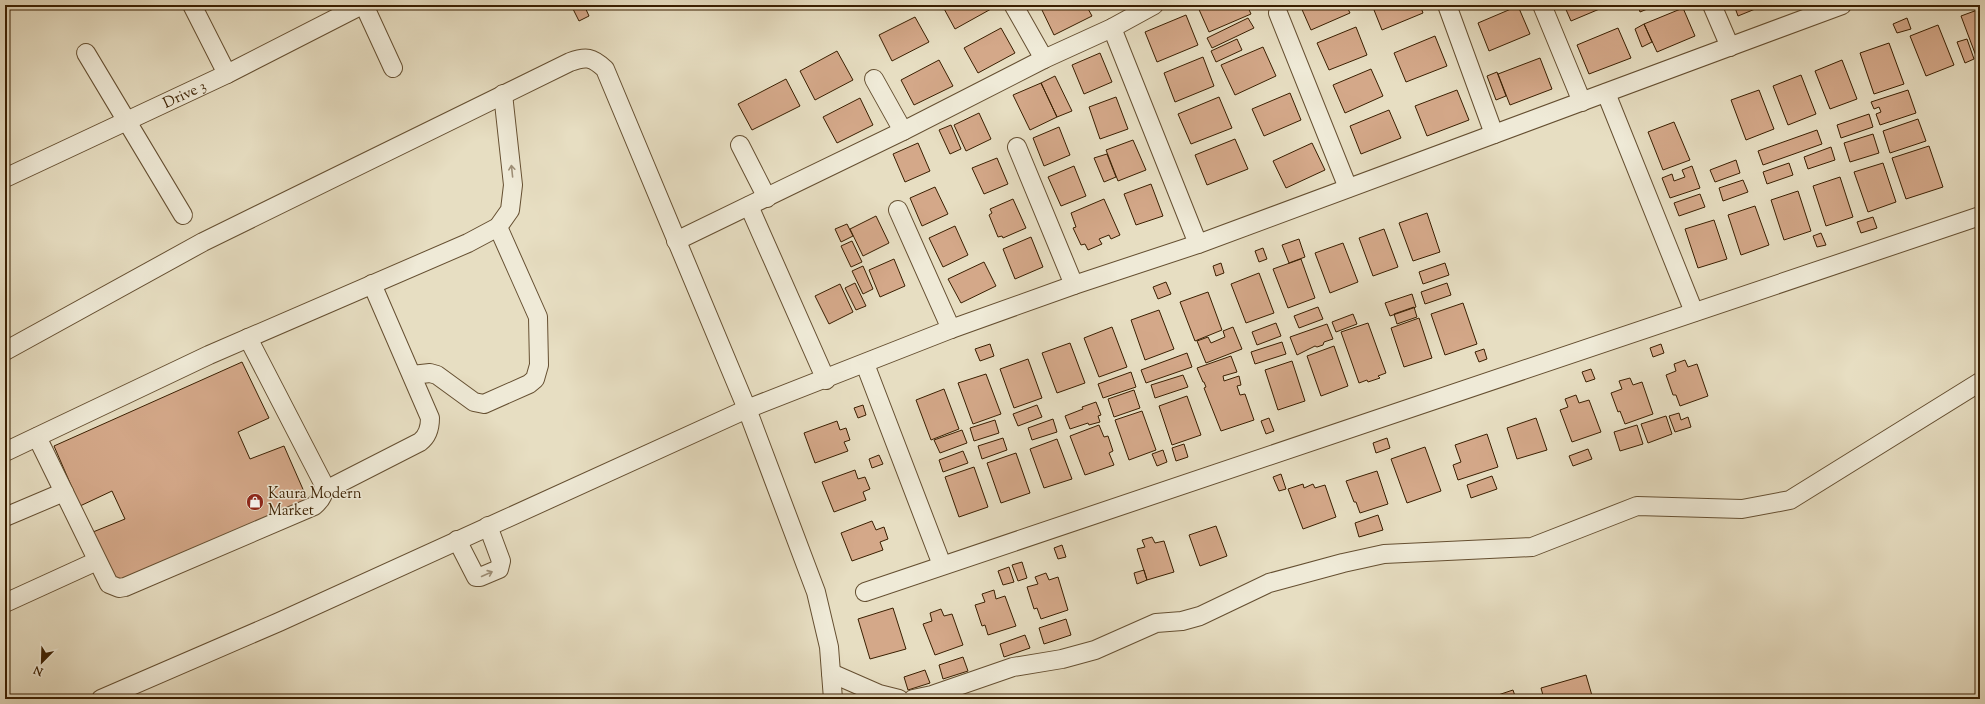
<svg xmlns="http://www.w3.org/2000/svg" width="1985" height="704" viewBox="0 0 1985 704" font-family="'Sorts Mill Goudy',serif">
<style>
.building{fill:#d4a889;stroke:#3a1f01}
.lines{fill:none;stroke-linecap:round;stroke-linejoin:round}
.minor-casing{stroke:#654f31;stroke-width:20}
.minor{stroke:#efead7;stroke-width:18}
.oneway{stroke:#9e8f77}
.labels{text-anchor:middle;stroke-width:3;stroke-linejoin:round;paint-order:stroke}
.street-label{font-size:15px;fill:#3a1f01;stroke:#efead7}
.poi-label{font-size:15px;fill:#3a1f01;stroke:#efead7;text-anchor:start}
</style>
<rect width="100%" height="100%" fill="#e7dec2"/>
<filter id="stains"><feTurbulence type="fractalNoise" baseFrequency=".005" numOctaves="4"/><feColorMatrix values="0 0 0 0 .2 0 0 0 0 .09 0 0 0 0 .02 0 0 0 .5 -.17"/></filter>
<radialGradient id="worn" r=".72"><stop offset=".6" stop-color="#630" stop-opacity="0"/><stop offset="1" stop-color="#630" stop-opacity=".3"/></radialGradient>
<path class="building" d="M571,5H584L589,16L579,21Z
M942,5H989L991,9L955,29Z
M1047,5H1086L1092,16L1054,35L1041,8Z
M1197,5H1247L1251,14L1209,32Z
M1300,5H1346L1350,13L1311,30Z
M1372,5H1420L1423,13L1382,30Z
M1564,5H1609L1571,21Z
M1638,5H1657L1640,12Z
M1734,5H1765L1738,16Z
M1518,6L1530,34L1489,51L1478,23Z
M1683,8L1695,36L1657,52L1644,24Z
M1980,9V55L1976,56L1961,16Z
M1186,15L1198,45L1157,62L1145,32Z
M915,17L929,42L892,61L879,35Z
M1248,18L1254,28L1212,48L1207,38Z
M1907,18L1911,29L1897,33L1893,24Z
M1644,24L1652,42L1642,47L1635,29Z
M1938,25L1954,65L1926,76L1910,36Z
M1356,27L1367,55L1329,70L1317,43Z
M1001,28L1015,53L978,73L964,48Z
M1618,28L1631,58L1589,74L1577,45Z
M1435,36L1447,66L1406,82L1394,53Z
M1237,39L1242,50L1216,62L1211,51Z
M1967,39L1974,59L1965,63L1957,42Z
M1889,43L1904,84L1874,94L1860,53Z
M1263,47L1276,76L1235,95L1221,65Z
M837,51L853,80L815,100L800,71Z
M1100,53L1112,82L1084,94L1072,65Z
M1203,57L1214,86L1175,102L1164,73Z
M1540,58L1552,89L1510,105L1498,74Z
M939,60L953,86L914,105L901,80Z
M1842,60L1857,99L1830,109L1815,71Z
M1371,69L1383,96L1345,113L1333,85Z
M1497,72L1506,96L1496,100L1487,76Z
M1801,75L1816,114L1788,125L1773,86Z
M1055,76L1072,111L1057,117L1041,83Z
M786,79L800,106L752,130L738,104Z
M1041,83L1057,117L1030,130L1013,95Z
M1457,90L1469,120L1427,136L1415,106Z
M1759,90L1774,129L1746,140L1731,100Z
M1908,90L1916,113L1880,125L1876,114L1881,112L1879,107L1874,109L1871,102Z
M1290,93L1301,120L1264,136L1252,109Z
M1116,97L1128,129L1100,139L1089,107Z
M1219,97L1232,128L1191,144L1178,114Z
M860,98L873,125L837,143L823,117Z
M1389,110L1401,138L1361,154L1350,126Z
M979,113L991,139L966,151L954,125Z
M1869,114L1873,127L1841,138L1837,125Z
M1918,119L1926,141L1890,153L1883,131Z
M1674,122L1690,160L1663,170L1648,132Z
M951,125L961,149L950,154L939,130Z
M1059,127L1070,155L1044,166L1033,138Z
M1817,130L1822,144L1763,165L1758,151Z
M1873,134L1879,153L1850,162L1844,143Z
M1235,139L1248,169L1207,185L1195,155Z
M1133,140L1146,170L1118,181L1106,150Z
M918,143L930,171L905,182L893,154Z
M1312,143L1325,170L1286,188L1273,161Z
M1929,146L1943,187L1906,199L1892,158Z
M1831,147L1835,160L1808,169L1804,157Z
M1107,154L1116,177L1104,182L1094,158Z
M997,158L1008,184L984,194L972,168Z
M1736,160L1740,173L1715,182L1710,170Z
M1789,163L1793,175L1767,184L1763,172Z
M1883,163L1896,202L1868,212L1854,172Z
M1074,166L1086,196L1061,206L1048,177Z
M1692,166L1700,188L1670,198L1662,178L1672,174L1674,181L1685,177L1682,170Z
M1840,177L1853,217L1826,226L1813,186Z
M1743,180L1748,192L1723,201L1719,188Z
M1151,184L1163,216L1136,225L1124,194Z
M935,187L948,214L922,226L910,198Z
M1798,191L1811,231L1784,240L1771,200Z
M1700,194L1705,207L1679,216L1674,203Z
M1013,199L1026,228L1003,238L1002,236L998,237L989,215L992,213L990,209Z
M1104,199L1120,235L1111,239L1109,235L1099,239L1102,244L1088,250L1085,244L1081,245L1073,228L1076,227L1071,213Z
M1755,206L1769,245L1741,255L1728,215Z
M1427,213L1440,252L1413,261L1399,223Z
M876,216L889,243L863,256L850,229Z
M1873,217L1877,228L1861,233L1857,222Z
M1714,220L1727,259L1698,268L1685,229Z
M847,224L853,236L841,242L835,229Z
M955,226L968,255L943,267L929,238Z
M1384,229L1398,267L1373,276L1359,238Z
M1821,233L1826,245L1817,247L1813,236Z
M1031,237L1043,267L1015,279L1003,249Z
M1299,239L1305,257L1289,263L1282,245Z
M852,241L862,262L851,267L841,246Z
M1343,243L1358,282L1330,293L1315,253Z
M1263,248L1267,259L1259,262L1255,251Z
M894,259L905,286L880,297L869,270Z
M1301,259L1315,298L1288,308L1273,269Z
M984,262L996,286L961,303L948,279Z
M1221,263L1224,273L1216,276L1213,266Z
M1445,263L1449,275L1423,284L1419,272Z
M863,266L873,289L863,294L852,271Z
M1259,273L1274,313L1246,323L1231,284Z
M1166,282L1171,294L1158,299L1153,287Z
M855,283L866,306L856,310L845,288Z
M1447,283L1451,295L1425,304L1421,292Z
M840,284L853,312L829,324L815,296Z
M1208,292L1222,330L1195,341L1180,302Z
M1412,294L1416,307L1390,316L1385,303Z
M1463,303L1477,344L1445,355L1431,314Z
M1318,307L1323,319L1299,328L1294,316Z
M1414,307L1417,317L1397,324L1394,314Z
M1159,310L1174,349L1145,360L1131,320Z
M1353,314L1357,324L1336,332L1332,322Z
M1419,318L1432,358L1404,367L1391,328Z
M1276,323L1281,336L1257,345L1252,332Z
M1368,323L1386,373L1378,376L1380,378L1368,382L1367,380L1359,383L1341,332Z
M1327,324L1333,339L1324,342L1323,345L1317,347L1315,346L1297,355L1290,337Z
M1112,327L1127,367L1099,377L1084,338Z
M1233,327L1242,349L1206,363L1197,341L1208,337L1211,343L1225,337L1223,331Z
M1282,342L1286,354L1255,364L1251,352Z
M1070,343L1085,383L1057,393L1042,353Z
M990,344L994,356L980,361L975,349Z
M1661,344L1664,353L1653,357L1650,348Z
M1334,346L1348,386L1321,396L1307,356Z
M1484,349L1487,359L1479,362L1475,352Z
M1187,353L1192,367L1146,383L1141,370Z
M1231,356L1237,372L1223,376L1224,381L1239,376L1241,385L1237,386L1240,395L1245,394L1254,420L1221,431L1204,388L1206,387L1204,382H1203L1197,368Z
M1028,359L1042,398L1014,408L1000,369Z
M1685,360L1688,367L1697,364L1708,396L1680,406L1676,395H1673L1666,375L1676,371L1674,364Z
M1292,361L1305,401L1278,410L1265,370Z
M242,362L269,418L238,432L250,459L284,446L309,503L118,586L93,532L125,519L112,491L80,506L54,446Z
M1591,369L1595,379L1586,382L1582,372Z
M1131,372L1136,387L1103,398L1098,384Z
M986,374L1001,414L973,424L958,383Z
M1183,375L1188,387L1155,398L1151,385Z
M1630,378L1633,385L1642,382L1653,414L1625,424L1620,411L1618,412L1611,393L1622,389L1619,381Z
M944,389L959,429L931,440L916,400Z
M1134,390L1140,408L1114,417L1108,399Z
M1576,395L1579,403L1589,400L1601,432L1572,442L1560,410L1568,407L1565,399Z
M1187,396L1201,435L1172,445L1159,406Z
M1096,402L1101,415L1098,416L1100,422L1089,425L1088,423L1070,429L1065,416L1083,409L1082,407Z
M863,405L866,415L858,418L854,408Z
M1037,405L1042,417L1018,426L1013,414Z
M1142,411L1156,450L1129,460L1115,420Z
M1679,413L1681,420L1688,417L1691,427L1675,432L1669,416Z
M1666,416L1672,434L1648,443L1641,424Z
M1269,418L1274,431L1266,434L1261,421Z
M1536,418L1547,450L1517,459L1507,428Z
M1053,419L1057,432L1032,440L1028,428Z
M995,420L999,433L974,441L970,428Z
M837,421L840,430L846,428L850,440L844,442L848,451L815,463L804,433Z
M1099,425L1104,437L1108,436L1113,451L1109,453L1114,465L1085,475L1070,436Z
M1637,425L1643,444L1620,451L1614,432Z
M962,430L967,443L940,453L934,440Z
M1487,434L1498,467L1458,480L1453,465L1461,462L1455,445Z
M1003,438L1007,450L982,459L978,446Z
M1387,438L1390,448L1376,453L1373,443Z
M1057,439L1072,479L1044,488L1030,449Z
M1184,444L1188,457L1176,461L1172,448Z
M1425,447L1441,491L1407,503L1391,459Z
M1588,449L1592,459L1573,466L1569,456Z
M1163,450L1167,462L1157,466L1152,454Z
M963,451L968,463L943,472L939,460Z
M1016,453L1030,493L1001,503L987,463Z
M879,455L883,464L872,468L869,459Z
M974,467L988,507L959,517L945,477Z
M855,470L858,479L865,477L870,489L863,492L866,500L834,512L822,482Z
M1377,471L1388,504L1360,513L1356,502H1354L1346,481Z
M1281,474L1286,489L1279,491L1273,477Z
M1492,476L1497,489L1471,498L1467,485Z
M1303,484L1304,488L1313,484L1315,488L1325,485L1336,517L1303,529L1288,489Z
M1378,515L1383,530L1359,537L1355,523Z
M872,521L876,530L884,527L888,539L880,542L883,550L852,561L841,533Z
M1216,526L1227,556L1200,566L1189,535Z
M1152,537L1155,543L1164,541L1174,572L1147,580L1137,549L1145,547L1142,540Z
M1062,545L1066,557L1058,559L1054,548Z
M1022,562L1027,578L1018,581L1012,565Z
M1009,567L1014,582L1003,585L998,571Z
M1144,570L1147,580L1137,584L1134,573Z
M1046,573L1049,580L1058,577L1068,610L1041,619L1037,608L1034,609L1027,587L1038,584L1035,577Z
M994,590L996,599L1005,596L1016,626L988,635L985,625L982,626L975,605L985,602L982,594Z
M893,608L906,649L870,659L858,619Z
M941,609L944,616L952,614L963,645L935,655L923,624L932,621L930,613Z
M1066,619L1071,635L1044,644L1039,628Z
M1025,635L1030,648L1004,657L1000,644Z
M963,657L968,671L943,679L939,665Z
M925,670L930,683L908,690L904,677Z
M1586,675L1593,699H1544L1541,688Z
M1513,690L1516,699H1486Z"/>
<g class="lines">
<defs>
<g id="minor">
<path d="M192,5L227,74"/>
<path d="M364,5L393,68"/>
<path d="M1447,5L1494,134"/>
<path d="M1542,5L1582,102"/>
<path d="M1712,5L1730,47"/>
<path d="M1014,6L1044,59"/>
<path d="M1278,13L1348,188"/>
<path d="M1112,28L1198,244"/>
<path d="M86,53L183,215"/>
<path d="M874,79L903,131"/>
<path d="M1606,93L1694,312"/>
<path d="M740,145L767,198"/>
<path d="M1017,147L1074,285"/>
<path id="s1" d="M5,178L227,74L362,5"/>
<path d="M749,206L826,380"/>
<path d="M898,210L951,329"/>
<path d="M676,241L903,131L1044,59L1112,28L1154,5"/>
<path d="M5,351L203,242L570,62C586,56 592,57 605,69L747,409L816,592L829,647L833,699"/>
<path d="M865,364L942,565"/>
<path d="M412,375L430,373L437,375L474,402L484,404L529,384L535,379L539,365L538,317L498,227"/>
<path d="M37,437L109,584L119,588L125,587L314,506C322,499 325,494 323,483L248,338"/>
<path d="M5,452L209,355L468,243L498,227L510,210L513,185L503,94"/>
<path d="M324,491L420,442C428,436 430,428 430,418L372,284"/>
<path d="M5,517L64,492"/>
<path d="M457,540L476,577H480L499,569L501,561L488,526"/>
<path d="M865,592L1980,216"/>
<path d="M5,603L97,561"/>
<path d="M831,673L879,694L899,699"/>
<path d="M101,699L279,622L747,409L951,329L1074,285L1198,244L1842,5"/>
<path d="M913,699L932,695L1013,667L1062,659L1095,650L1156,623L1182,621L1200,616L1269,583L1343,563L1384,554L1532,547L1637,506L1742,509L1790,500L1980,382"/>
</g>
</defs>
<use href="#minor" class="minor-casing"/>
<use href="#minor" class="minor"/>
</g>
<defs><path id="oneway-shaft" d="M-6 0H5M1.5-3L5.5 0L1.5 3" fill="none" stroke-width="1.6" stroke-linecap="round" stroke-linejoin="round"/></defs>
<g class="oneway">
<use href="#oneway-shaft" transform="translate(512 171) rotate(-96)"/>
<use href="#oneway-shaft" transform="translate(487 574) rotate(-24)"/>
</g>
<defs>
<symbol id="shop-disc" viewBox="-11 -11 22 22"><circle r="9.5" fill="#8f2418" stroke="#efead7"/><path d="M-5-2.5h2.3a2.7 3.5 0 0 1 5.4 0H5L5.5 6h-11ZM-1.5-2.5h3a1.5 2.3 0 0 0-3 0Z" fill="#fff"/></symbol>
</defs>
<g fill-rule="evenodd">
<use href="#shop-disc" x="245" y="492" width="20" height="20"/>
</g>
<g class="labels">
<g class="street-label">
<text dy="5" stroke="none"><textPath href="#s1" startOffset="198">Drive 3</textPath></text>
</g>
<g class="poi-label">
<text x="268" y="498">Kaura Modern<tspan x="268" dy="17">Market</tspan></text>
</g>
</g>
<rect width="1985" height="704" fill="none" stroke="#e7dec2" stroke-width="20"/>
<rect x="6" y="6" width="1973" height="692" fill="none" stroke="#3a1f01" stroke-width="2"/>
<rect x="10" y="10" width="1965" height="684" fill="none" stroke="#3a1f01"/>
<g transform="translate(42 662) rotate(203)" stroke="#efead7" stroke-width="3" paint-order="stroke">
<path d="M0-3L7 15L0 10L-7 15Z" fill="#3a1f01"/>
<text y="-6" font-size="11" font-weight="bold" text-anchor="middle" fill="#3a1f01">N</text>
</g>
<rect width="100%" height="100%" filter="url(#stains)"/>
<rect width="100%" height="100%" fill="url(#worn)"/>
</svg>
